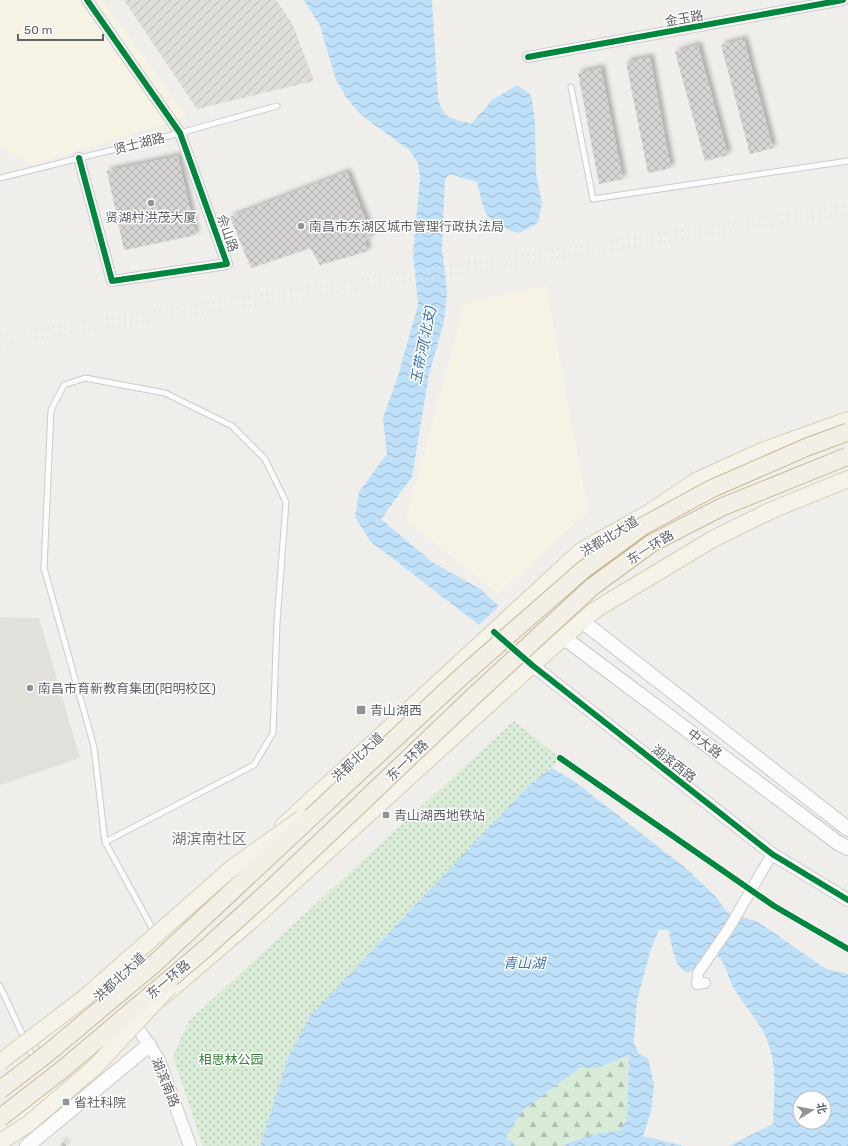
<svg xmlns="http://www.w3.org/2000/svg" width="848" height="1146" viewBox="0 0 848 1146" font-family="Rubik,'Noto Sans SC',sans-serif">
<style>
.commercial{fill:#f7f3e4}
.industrial{fill:url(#industrial-furrows)}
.education{fill:#e2e0da}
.grass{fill:url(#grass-dots)}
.forest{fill:url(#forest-firs)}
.water{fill:url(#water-waves);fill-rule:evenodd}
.building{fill:url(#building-cross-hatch);filter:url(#shadow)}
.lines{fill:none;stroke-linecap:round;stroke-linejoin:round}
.service-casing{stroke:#cbcccc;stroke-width:7}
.minor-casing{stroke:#cbcccc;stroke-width:12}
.tertiary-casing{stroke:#cbcccc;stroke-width:14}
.secondary-casing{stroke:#cacacb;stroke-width:16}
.primary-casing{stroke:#d7ceb8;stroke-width:18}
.service{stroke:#fdfcfc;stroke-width:5}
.minor{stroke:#fdfcfc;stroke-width:10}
.tertiary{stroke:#fdfcfc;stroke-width:12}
.secondary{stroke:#fdfcfc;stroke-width:14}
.primary{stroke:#f4f2e9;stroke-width:16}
.rail{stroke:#e4e4e4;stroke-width:3;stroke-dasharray:1 5;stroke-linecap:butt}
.primary-bridge-casing{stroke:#d7ceb8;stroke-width:18;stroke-linecap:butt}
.trunk-bridge-casing{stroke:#c8b996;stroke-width:19;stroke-linecap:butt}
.primary-bridge{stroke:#f4f2e9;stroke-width:16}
.trunk-bridge{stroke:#f2f0e6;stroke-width:17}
.cycleway-casing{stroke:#fff;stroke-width:8}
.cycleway{stroke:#00873e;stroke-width:6}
.poi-dot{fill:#919496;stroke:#fff;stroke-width:1.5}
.labels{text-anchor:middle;stroke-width:3;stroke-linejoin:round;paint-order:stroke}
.street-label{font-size:13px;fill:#5f6368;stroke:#fff}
.poi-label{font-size:13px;fill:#5f6368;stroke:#fff;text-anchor:start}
.park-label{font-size:13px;fill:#348238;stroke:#fff}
.water-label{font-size:14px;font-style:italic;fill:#4174aa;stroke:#fff}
.quarter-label{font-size:15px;fill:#70757a;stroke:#fff}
</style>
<defs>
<pattern id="industrial-furrows" width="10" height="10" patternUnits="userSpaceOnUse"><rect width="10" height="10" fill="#dfddda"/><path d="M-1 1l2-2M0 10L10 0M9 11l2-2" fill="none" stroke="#b8b7b5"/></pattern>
<pattern id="grass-dots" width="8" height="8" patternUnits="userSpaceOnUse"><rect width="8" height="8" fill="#d8ebd6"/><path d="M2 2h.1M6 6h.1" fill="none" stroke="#b2c2b1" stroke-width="1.8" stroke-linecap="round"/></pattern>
<pattern id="forest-firs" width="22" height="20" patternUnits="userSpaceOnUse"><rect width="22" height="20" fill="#d8ebd6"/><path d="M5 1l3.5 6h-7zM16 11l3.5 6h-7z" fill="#b2c2b1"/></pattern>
<pattern id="water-waves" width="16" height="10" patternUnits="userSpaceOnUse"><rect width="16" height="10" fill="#bfe0f9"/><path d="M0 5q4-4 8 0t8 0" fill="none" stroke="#9eb9cd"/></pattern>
<pattern id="building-cross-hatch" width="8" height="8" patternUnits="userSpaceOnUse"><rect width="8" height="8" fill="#d6d5d3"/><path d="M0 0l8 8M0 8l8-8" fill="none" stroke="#b1b0af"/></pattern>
<filter id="shadow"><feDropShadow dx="3.5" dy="-3.5" stdDeviation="2" flood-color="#0004"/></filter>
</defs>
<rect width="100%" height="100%" fill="#efeeea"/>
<path class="commercial" d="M0,0H102L187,117L33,165L0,147Z
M546,286L588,511L498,594L406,520L465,303Z"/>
<path class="industrial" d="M124,0H276L293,25L314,81L197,109Z"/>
<path class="education" d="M0,617L39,618L80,758L0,785Z"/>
<path class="grass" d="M514,721L560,758L552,768L529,785L288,1058L260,1146H203L173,1056L189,1021Z"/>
<path class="forest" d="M629,1055L627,1119L619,1131L604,1132L575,1139L562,1146H517L506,1138L522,1111L580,1068H599Z"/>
<path class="water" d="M304,0H432L438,98C444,120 450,117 471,124L492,100L517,85L531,95L535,121L536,174L542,203L538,223L519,233C484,223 485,214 477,182L450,174L445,179L442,247L447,291L444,322L429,374L412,477L381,519L432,562L480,589L499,606L479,625L370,541L355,517L359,492L387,454L383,418L398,376L418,305L413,253L420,178L418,163L410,151L360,114L346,97L336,80L320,26Z
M552,768L574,781L687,869L715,896L727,912L758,922L826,969L848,974V1146H729L773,1124C774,1092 779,1057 761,1028C753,1014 741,1001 733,987C727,976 726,960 714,953L706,955L693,970L688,973C672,966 673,944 668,930H659L651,949L637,1000L634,1043L639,1054L648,1058L654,1085L651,1111L643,1136L684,1146H562C580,1137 599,1132 619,1131L627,1119L629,1055L599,1068H580L522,1111L506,1138L517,1146H260L288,1058L310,1016L529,785ZM800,1098H824V1122H800Z"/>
<path class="building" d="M744,39L773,148L750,154L721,45Z
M698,45L728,155L705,161L675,52Z
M650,57L671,168L648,173L626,62Z
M601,68L623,179L599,184L578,73Z
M178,156L196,235L124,250L107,171Z
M347,172L372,236L365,241L368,251L320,265L310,248L251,268L230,217Z
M63,1142L67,1146H59Z"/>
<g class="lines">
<defs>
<path id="service" d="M571,87L593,199L848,161
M0,178L180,133L277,106
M105,842L254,765L273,733L277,623L286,502L265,459L232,426L165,393L85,378L64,385L51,410L44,568L94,747L105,842L155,933
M0,986L33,1057"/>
<path id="minor" d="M528,57L843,0
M79,158L112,281L227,264L180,133L87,0
M705,983L697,984L698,973L729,928L772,854"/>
<path id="tertiary" d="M498,635L532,665L772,854L848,900
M133,1021L159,1060L190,1146"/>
<path id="secondary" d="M582,621L848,829
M563,637L838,843L848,848
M27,1146L149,1045"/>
<path id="primary" d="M283,826L581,551L650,512L698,480L762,451L848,420
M161,998L252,920L532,665L595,610L713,539L770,511L848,479
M47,1044L124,973
M0,1129L53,1090L117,1035"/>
</defs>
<use href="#service" class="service-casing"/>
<use href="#minor" class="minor-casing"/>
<use href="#tertiary" class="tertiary-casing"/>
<use href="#secondary" class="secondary-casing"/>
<use href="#primary" class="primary-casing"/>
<use href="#service" class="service"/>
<use href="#minor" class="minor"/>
<use href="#tertiary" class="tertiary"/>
<use href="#secondary" class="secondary"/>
<use href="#primary" class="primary"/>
<path class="rail" d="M0,335L848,205
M0,344L848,213"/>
<defs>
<path id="primary-bridge" d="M0,1062L83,999L232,868L302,818
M0,1142L28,1124L94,1068L169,987"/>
<path id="trunk-bridge" d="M0,1090L48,1053L153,965L462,676L583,570L643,526L711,489L807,447L848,432
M0,1118L63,1069L205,949L271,889L476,694L592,587L652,543L722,507L848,456"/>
</defs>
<use href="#primary-bridge" class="primary-bridge-casing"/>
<use href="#trunk-bridge" class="trunk-bridge-casing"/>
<use href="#primary-bridge" class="primary-bridge"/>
<use href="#trunk-bridge" class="trunk-bridge"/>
<defs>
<path id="cycleway" d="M528,57L843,0
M79,158L112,281L227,264L180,133L87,0
M494,632L532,665L772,854L848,900
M560,758L774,906L848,949"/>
</defs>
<use href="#cycleway" class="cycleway-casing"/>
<use href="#cycleway" class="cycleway"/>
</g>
<g class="poi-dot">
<circle cx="151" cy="203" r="4"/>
<circle cx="301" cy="226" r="4"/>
<circle cx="30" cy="688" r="4"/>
<rect x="356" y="705" width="10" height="10" rx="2"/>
<rect x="382" y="811" width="8" height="8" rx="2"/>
<rect x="62" y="1098" width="8" height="8" rx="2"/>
</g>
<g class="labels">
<g class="street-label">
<text transform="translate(684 18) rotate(-10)" y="5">金玉路</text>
<text transform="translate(139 143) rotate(-14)" y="5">贤士湖路</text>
<text transform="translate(228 233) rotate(71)" y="5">佘山路</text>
<text transform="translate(609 536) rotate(-31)" y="5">洪都北大道</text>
<text transform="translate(650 547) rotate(-32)" y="5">东一环路</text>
<text transform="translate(705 743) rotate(37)" y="5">中大路</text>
<text transform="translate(357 757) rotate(-43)" y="5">洪都北大道</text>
<text transform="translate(407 760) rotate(-44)" y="5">东一环路</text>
<text transform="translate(674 763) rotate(38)" y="5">湖滨西路</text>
<text transform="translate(119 977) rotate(-43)" y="5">洪都北大道</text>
<text transform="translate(168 979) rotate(-40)" y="5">东一环路</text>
<text transform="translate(166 1082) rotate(68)" y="5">湖滨南路</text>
</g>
<g class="poi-label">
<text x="151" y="222" text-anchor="middle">贤湖村洪茂大厦</text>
<text x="309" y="231">南昌市东湖区城市管理行政执法局</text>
<text x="38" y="693">南昌市育新教育集团(阳明校区)</text>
<text x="370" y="715">青山湖西</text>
<text x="394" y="820">青山湖西地铁站</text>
<text x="74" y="1107">省社科院</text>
</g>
<g class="park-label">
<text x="231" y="1064">相思林公园</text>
</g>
<g class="water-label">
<text transform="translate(423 345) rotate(-79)" y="5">玉带河(北支)</text>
<text x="524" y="968">青山湖</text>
</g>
<g class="quarter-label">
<text x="209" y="844">湖滨南社区</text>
</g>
</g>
<g transform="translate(812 1110) rotate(79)"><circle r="19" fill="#ffffff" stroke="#bfc1c3"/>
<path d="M0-3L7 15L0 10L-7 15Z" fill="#919496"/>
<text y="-6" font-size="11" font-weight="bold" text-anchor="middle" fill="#5f6368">北</text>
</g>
<path d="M18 34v6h85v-6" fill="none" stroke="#5f6368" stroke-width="2"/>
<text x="24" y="34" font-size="12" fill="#5f6368" stroke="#ffffff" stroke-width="3" paint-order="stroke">50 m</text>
</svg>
